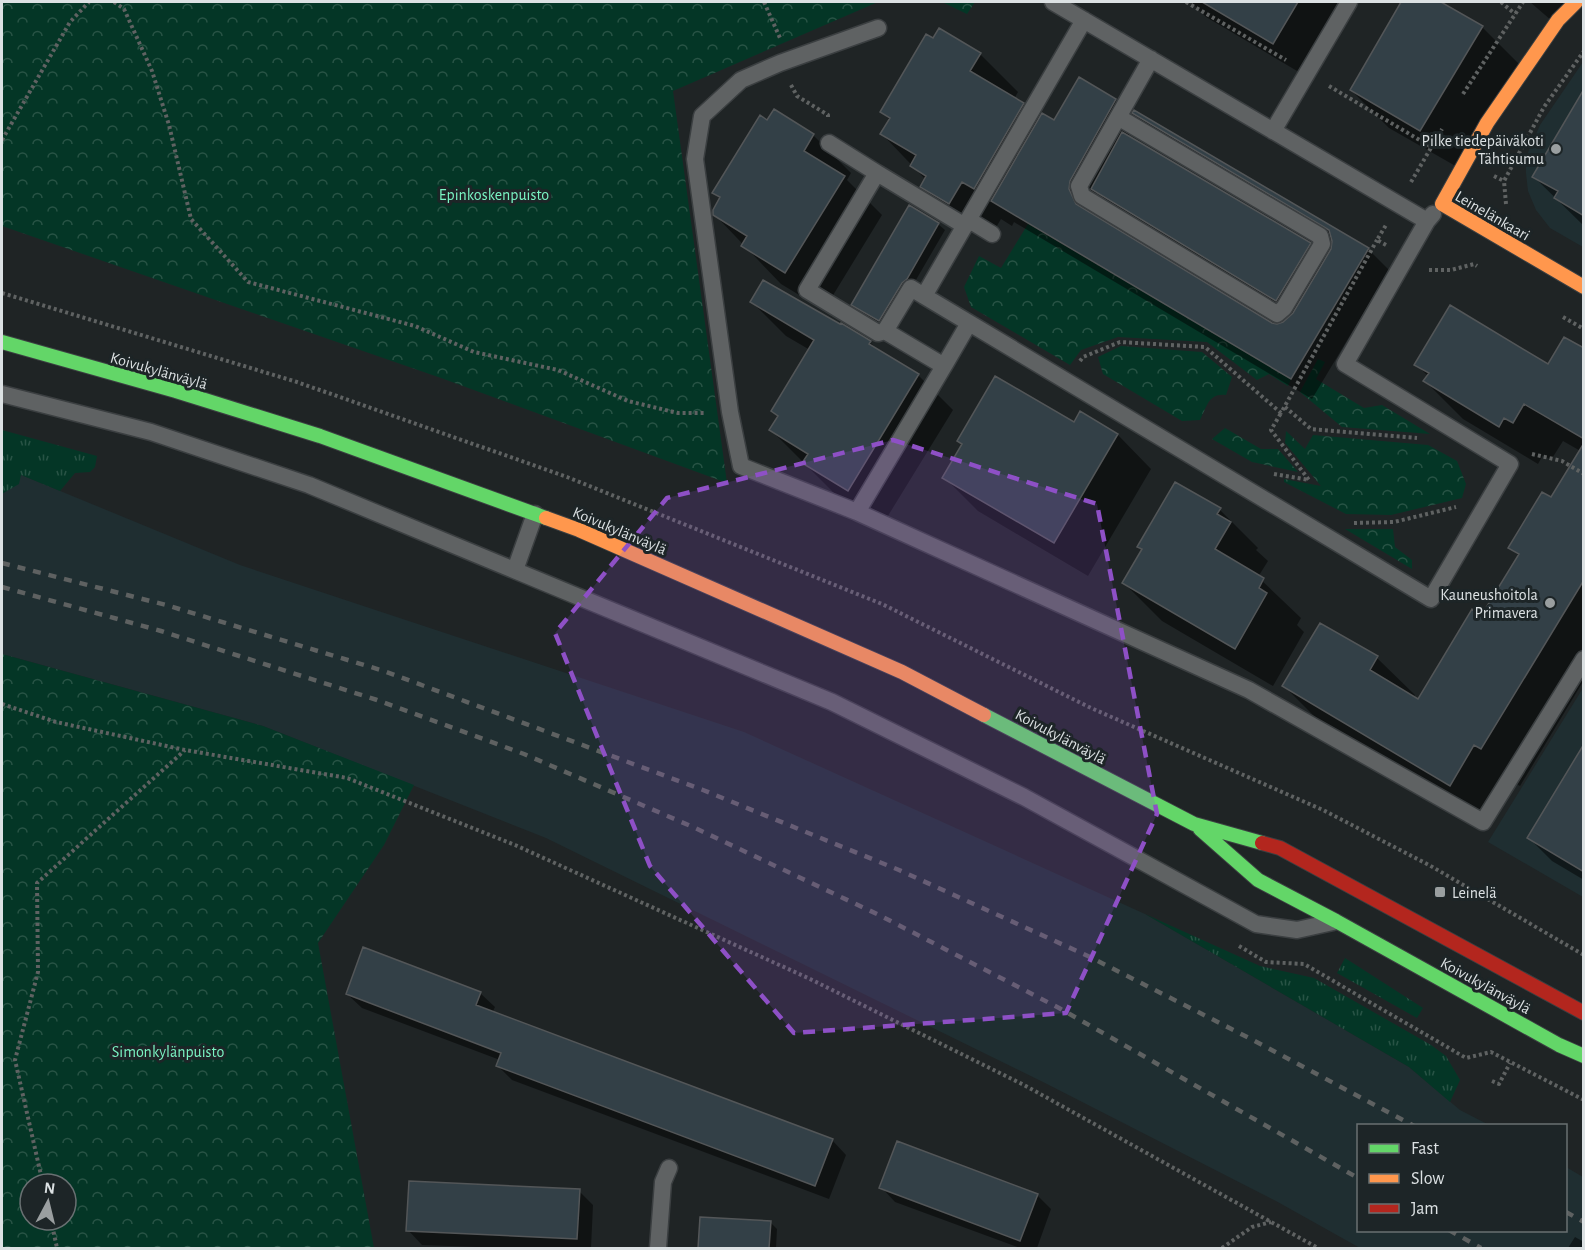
<svg xmlns="http://www.w3.org/2000/svg" width="1585" height="1250" viewBox="0 0 1585 1250" font-family="'Alegreya Sans',sans-serif">
<style>
.built{fill:#1f2e31}
.grass{fill:url(#grass-tufts)}
.park{fill:url(#park-crowns);fill-rule:evenodd}
.shadow{fill:#0007;fill-rule:evenodd}
.building{fill:#334047;stroke:#535658;stroke-width:1.5}
.lines{fill:none;stroke-linecap:round;stroke-linejoin:round}
.lane-casing{stroke:#3b3f41;stroke-width:19}
.fast-casing{stroke:#3b3f41;stroke-width:16}
.slow-casing{stroke:#3b3f41;stroke-width:16}
.jam-casing{stroke:#3b3f41;stroke-width:16}
.path{stroke:#5f6262;stroke-width:4;stroke-dasharray:3 3;stroke-linecap:butt}
.lane{stroke:#5f6263;stroke-width:16}
.fast{stroke:#63d668;stroke-width:14}
.slow{stroke:#ff974d;stroke-width:14}
.jam{stroke:#b3261e;stroke-width:14}
.rail{stroke:#5e6161;stroke-width:4.5;stroke-dasharray:8 8;stroke-linecap:butt}
.marked{fill:#8e50c6;fill-opacity:0.2;stroke:#8e50c6;stroke-width:4.5;stroke-dasharray:12 8;stroke-linejoin:round}
.poi-dot{fill:#9a9fa0;stroke:#1d2527;stroke-width:2}
.labels{text-anchor:middle;stroke-width:6;stroke-linejoin:round;paint-order:stroke}
.poi-label{font-size:16px;fill:#dce1e3;stroke:#1d2527;text-anchor:end}
.park-label{font-size:16px;fill:#7af4c3;stroke:#1d2527}
.street-label{font-size:16px;fill:#dce1e3;stroke:#1d2527}
</style>
<defs>
<pattern id="grass-tufts" width="24" height="20" patternUnits="userSpaceOnUse" patternTransform="scale(1.5)"><rect width="24" height="20" fill="#043626"/><path d="M3 7l-1-3M5 7V3M7 7l1-3M15 17l-1-3M17 17v-4M19 17l1-3" fill="none" stroke="#285345"/></pattern>
<pattern id="park-crowns" width="20" height="18" patternUnits="userSpaceOnUse" patternTransform="scale(1.5)"><rect width="20" height="18" fill="#043626"/><path d="M2 6a3 3 0 1 1 6 0M12 15a3 3 0 1 1 6 0" fill="none" stroke="#285345"/></pattern>
</defs>
<rect width="100%" height="100%" fill="#1f2425"/>
<path class="built" d="M1583,62V247L1550,228L1536,210L1528,191L1526,173V157L1540,125Z
M2,467L240,565L744,732L1145,914L1409,1067L1460,1110L1489,1125L1358,1126V1230H1566V1167L1583,1177V1248H1360L1276,1201L1045,1083L546,838L263,726L2,654Z
M1583,688V897L1488,842Z"/>
<path class="grass" d="M2,430L97,456L95,467L90,472L75,473L60,491L21,475L19,484L2,494Z
M1145,914L1260,966L1314,978L1431,1045L1446,1056L1460,1080L1450,1102L1409,1067Z
M1345,958L1423,1008L1417,1018L1337,973Z"/>
<path class="park" d="M2,2H878L673,91L727,483L441,378L2,226Z
M942,2H975L967,14Z
M1028,224L1291,379L1288,386L1269,374L1257,380L1207,342L1118,337L1081,350L1070,365L971,307L964,287L979,256L1001,268Z
M1121,346L1202,352L1232,377L1226,395C1208,393 1207,407 1200,420L1182,421L1103,374L1098,357Z
M1318,359L1325,362L1316,379L1364,408L1382,405L1430,434L1342,427L1300,392Z
M1225,428L1261,449H1278L1298,472L1252,462L1212,439Z
M1286,431L1305,449L1313,435L1428,445L1457,461L1466,484L1462,498L1391,515L1346,514L1284,482V479L1321,486L1285,443Z
M1345,529H1393L1395,547L1412,560V569Z
M2,654L263,726L414,785L384,845L318,943L374,1248H2ZM30,1184H66V1220H30Z"/>
<path class="shadow" d="M1191,2H1341L1309,78L1206,17Z
M1403,2H1438L1482,27L1520,65L1459,168L1389,128L1351,90Z
M1530,2H1582L1559,27Z
M980,54L1018,92L1014,99L1023,104L1040,121L1054,122L1115,100L1136,121L1128,137L1310,244L1326,260L1332,250L1333,240L1155,134L1134,113L1368,249L1389,270L1312,399L1014,222L1012,226L1001,219L988,241L960,224L922,186L926,180L882,134L890,120L881,112ZM1097,191L1113,208L1291,317L1277,326L1271,324L1091,216L1089,211L1090,203Z
M1584,92V226L1534,177Z
M768,122L813,135L851,173L847,180L882,215L824,310L781,284L715,215L721,199L714,192Z
M938,224L945,230L913,285L886,327L860,311L853,304Z
M752,302L870,342L879,352L918,375L953,410L883,524L839,498L771,430L779,417L773,411L810,350L786,336Z
M1584,350V453L1563,441L1551,460L1543,455L1538,464L1463,419L1425,381L1428,376L1416,364L1549,366Z
M1081,414L1118,435L1151,469L1088,576L978,511L944,477L963,445L959,441L1074,424Z
M1584,490V680L1520,786L1513,782L1488,823L1322,724L1284,686L1377,658L1415,695L1413,698L1418,701L1482,618L1519,556L1510,547L1552,499Z
M1220,510L1258,548L1256,550L1268,561L1258,577L1301,618L1297,625L1304,632L1273,686L1162,621L1124,583L1143,551L1139,546Z
M1584,747V880L1552,861L1529,838Z
M480,993L495,1007L492,1013L832,1140L846,1155L829,1199L512,1080L498,1066L500,1060L362,1008L347,994Z
M881,1187L1037,1195L1051,1209L1037,1248H1020L895,1202Z
M579,1191L593,1205L591,1248H504L422,1245L408,1230Z
M702,1219L770,1222L777,1229L776,1248H700Z
M1575,1237L1584,1242V1248H1568Z"/>
<path class="building" d="M1202,2H1298L1273,44Z
M1401,2H1441L1483,26L1420,131L1350,90Z
M939,28L981,53L970,71L1024,103L974,189L962,182L949,204L920,187L926,176L910,166L916,155L880,134L890,118L880,112L926,34L933,38Z
M1079,77L1116,99L1070,181L1069,189L1076,204L1272,323L1277,324L1283,322L1293,313L1331,249L1332,241L1329,230L1132,113L1134,110L1369,248L1291,379L991,201L1042,113L1054,120Z
M1584,89V216L1554,198L1558,191L1532,177Z
M774,109L814,134L804,151L845,176L785,273L741,246L747,236L713,215V210L720,197L712,193L760,115L767,120Z
M1122,132L1311,243L1276,301L1091,189Z
M909,205L939,223L907,279L902,283L879,321L851,305Z
M763,280L840,324L841,323L871,341L869,344L919,374L848,491L802,463L808,454L769,430L778,416L771,411L814,340L750,302Z
M1450,305L1548,364L1564,337L1584,348V439L1524,404L1513,423L1504,418L1499,427L1423,381L1429,373L1414,365Z
M995,376L1074,422L1080,411L1118,434L1054,543L942,478L962,444L957,441Z
M1584,443V580L1481,749L1474,745L1450,786L1282,686L1320,623L1378,656L1370,670L1418,699L1472,609L1481,616L1519,554L1508,548L1542,492L1551,497Z
M1175,482L1221,508L1217,514L1231,522L1215,549L1264,578L1259,588L1267,593L1235,649L1122,583L1142,549L1137,547Z
M1584,744V872L1527,838Z
M363,947L481,992L476,1005L833,1139L815,1186L496,1066L501,1053L346,994Z
M897,1141L1038,1194L1020,1241L879,1188Z
M409,1181L580,1189L577,1239L406,1231Z
M700,1217L771,1221L769,1248H698Z"/>
<g class="lines">
<defs>
<path id="lane" d="M1053,2L1427,221L1433,214
M1084,20L924,296L1431,599L1510,464L1345,364L1427,221
M878,28L780,63L741,80L702,116L695,159L730,412L741,466L857,512L1249,690L1483,822L1584,659
M1118,117L1320,236L1322,244L1284,308L1277,314L1082,196L1079,186L1151,59
M1273,131L1349,2
M829,143L877,173
M969,220L992,234
M965,226L877,173L807,290L878,333L885,331L944,366L969,323
M885,331L911,288L924,296
M2,394L151,432L309,485L832,702L1024,797L1256,924L1297,930L1333,922
M857,512L944,366
M515,570L535,514
M658,1248L663,1182L669,1168"/>
<path id="fast" d="M2,342L176,391L320,436L546,518
M984,715L1194,824L1262,843
M1200,829L1258,880L1336,921L1559,1045L1584,1056"/>
<path id="slow" d="M1576,2L1558,20L1487,123L1442,204L1584,287
M546,518L579,530L902,672L984,715"/>
<path id="jam" d="M1262,843L1280,848L1584,1013"/>
</defs>
<use href="#lane" class="lane-casing"/>
<use href="#fast" class="fast-casing"/>
<use href="#slow" class="slow-casing"/>
<use href="#jam" class="jam-casing"/>
<path class="path" d="M114,2L124,9L152,71L169,125L191,219L248,282L415,326L474,352L558,370L628,401L678,413H705
M764,2L780,38
M1186,2L1286,60
M1501,2L1515,14
M791,85L797,96L828,115V118
M1329,86L1433,148
M1463,94L1523,2
M2,140L70,22L89,2
M1494,176L1504,181
M1411,182L1442,129
M1506,204L1504,181L1544,107L1584,51
M1386,245L1377,240L1386,225
M1429,270H1451L1474,264L1477,266
M2,293L297,382L567,477L882,604L1091,708L1323,810L1429,865L1584,955
M1563,317L1584,329
M1080,361L1083,357L1120,342L1205,347L1281,413L1377,240
M1285,407L1311,429L1417,438
M1532,454L1562,461L1584,474
M1274,474L1309,480L1271,430L1281,413
M1354,523L1394,522L1456,507
M2,704L56,722L185,750L347,778L515,845L808,978L1024,1085L1318,1248
M1239,946L1266,962L1304,964L1466,1058L1491,1052L1584,1100
M1492,1081L1499,1084L1510,1063
M43,1184L15,1060L38,972L37,883L185,750
M51,1220L57,1248
M1222,1248L1252,1227L1271,1222"/>
<use href="#lane" class="lane"/>
<use href="#fast" class="fast"/>
<use href="#slow" class="slow"/>
<use href="#jam" class="jam"/>
<path class="rail" d="M2,563L166,605L384,671L703,790L899,870L1090,957L1253,1040L1414,1126
M2,587L161,631L377,700L524,754L693,827L879,915L1059,1008L1358,1178
M1566,1212L1584,1222
M1449,1230L1481,1248"/>
</g>
<path class="marked" d="M893,440L1097,504L1157,814L1066,1013L794,1033L650,866L555,633L667,498Z"/>
<g class="poi-dot">
<circle cx="1556" cy="149" r="6"/>
<circle cx="1550" cy="603" r="6"/>
<rect x="1434" y="886" width="12" height="12" rx="3"/>
</g>
<g class="labels">
<g class="poi-label">
<text x="1544" y="146">Pilke tiedepäiväkoti<tspan x="1544" dy="18">Tähtisumu</tspan></text>
<text x="1538" y="600">Kauneushoitola<tspan x="1538" dy="18">Primavera</tspan></text>
<text x="1452" y="898" text-anchor="start">Leinelä</text>
</g>
<g class="park-label">
<text x="494" y="200">Epinkoskenpuisto</text>
<text x="168" y="1057">Simonkylänpuisto</text>
</g>
<g class="street-label">
<text transform="translate(1493 215) rotate(30)" y="6">Leinelänkaari</text>
<text transform="translate(159 370) rotate(16)" y="6">Koivukylänväylä</text>
<text transform="translate(620 530) rotate(23)" y="6">Koivukylänväylä</text>
<text transform="translate(1061 736) rotate(28)" y="6">Koivukylänväylä</text>
<text transform="translate(1486 985) rotate(29)" y="6">Koivukylänväylä</text>
</g>
</g>
<rect width="1585" height="1250" fill="none" stroke="#dce1e3" stroke-width="6"/>
<rect x="1357" y="1124" width="210" height="108" fill="#1d2527" stroke="#697072" stroke-width="1.5"/>
<rect x="1369" y="1144" width="30" height="9" fill="#63d668" stroke="#697072" stroke-width="1.5"/>
<text x="1411" y="1154" font-size="18" fill="#dce1e3">Fast</text>
<rect x="1369" y="1174" width="30" height="9" fill="#ff974d" stroke="#697072" stroke-width="1.5"/>
<text x="1411" y="1184" font-size="18" fill="#dce1e3">Slow</text>
<rect x="1369" y="1204" width="30" height="9" fill="#b3261e" stroke="#697072" stroke-width="1.5"/>
<text x="1411" y="1214" font-size="18" fill="#dce1e3">Jam</text>
<g transform="translate(48 1202) rotate(7)"><circle r="28" fill="#1d2527" stroke="#697072" stroke-width="1.5"/>
<path d="M0-4.5L10 22L0 15L-10 22Z" fill="#9a9fa0"/>
<text y="-9" font-size="16" font-weight="bold" text-anchor="middle" fill="#dce1e3">N</text>
</g>
</svg>
